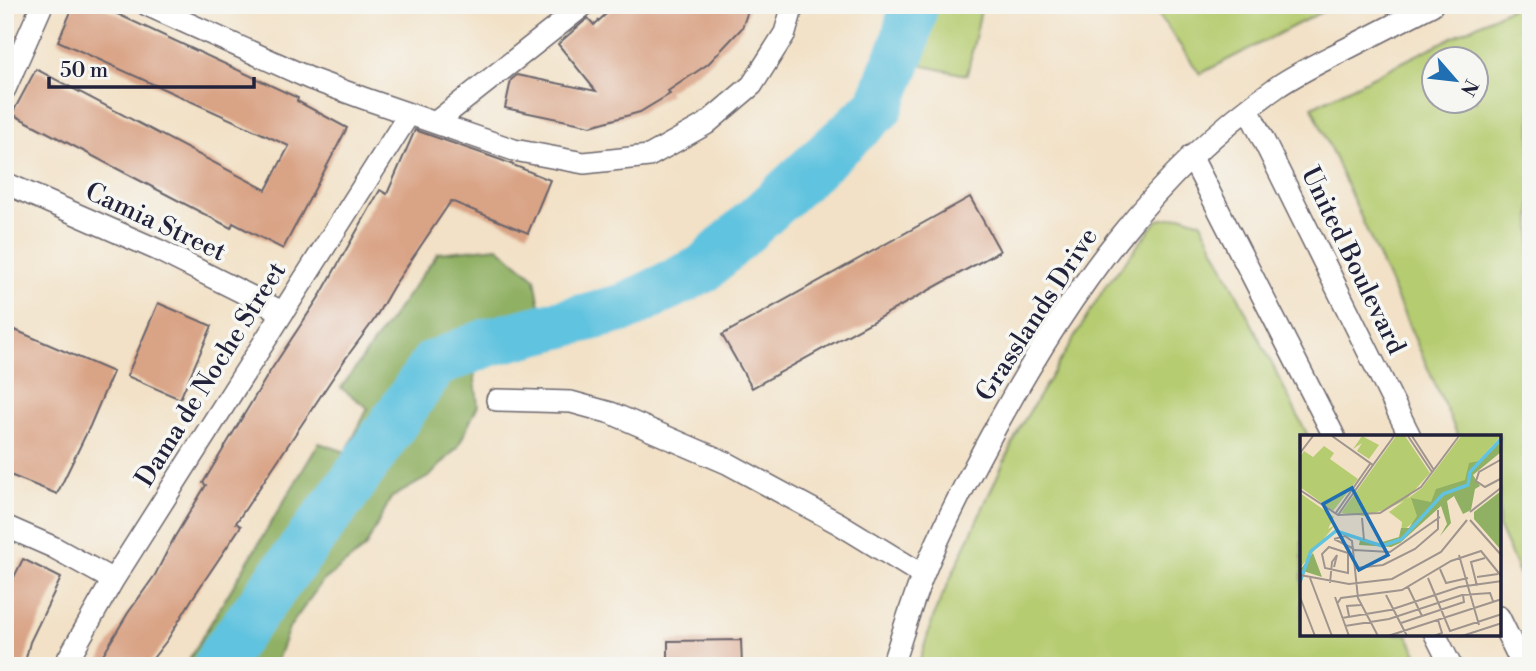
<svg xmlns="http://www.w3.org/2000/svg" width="1536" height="671" viewBox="0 0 1536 671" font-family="'Libre Bodoni',serif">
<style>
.green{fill:#b6cc71;stroke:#6c7756;stroke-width:2;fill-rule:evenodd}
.forest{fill:#90b063;stroke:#59694f;stroke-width:2}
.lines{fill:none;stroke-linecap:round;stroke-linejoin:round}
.river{stroke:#61c3df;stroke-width:49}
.building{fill:#d9a385}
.street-casing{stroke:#6b656c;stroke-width:24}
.street{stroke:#fff;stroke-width:21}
.labels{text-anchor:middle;stroke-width:7;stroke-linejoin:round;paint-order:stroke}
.street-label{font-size:26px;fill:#22223b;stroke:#f6f6f2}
.inset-river{fill:none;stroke:#61c3df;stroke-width:3.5}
.inset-road{fill:none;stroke:#9f958e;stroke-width:2}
.view{fill:#1f6fb2;fill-opacity:0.15;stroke:#1f6fb2;stroke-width:3.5}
.inset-edge{fill:none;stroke:#22223b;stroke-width:3.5}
</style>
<rect width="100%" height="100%" fill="#f6f6f2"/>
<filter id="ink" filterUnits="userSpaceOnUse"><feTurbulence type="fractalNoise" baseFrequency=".0143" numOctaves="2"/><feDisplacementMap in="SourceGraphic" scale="14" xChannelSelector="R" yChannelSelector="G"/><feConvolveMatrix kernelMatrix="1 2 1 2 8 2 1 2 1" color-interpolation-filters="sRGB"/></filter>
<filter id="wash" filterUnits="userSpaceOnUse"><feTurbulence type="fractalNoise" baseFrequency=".00686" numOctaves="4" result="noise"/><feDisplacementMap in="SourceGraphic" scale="28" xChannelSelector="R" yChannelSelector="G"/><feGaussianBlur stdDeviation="1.57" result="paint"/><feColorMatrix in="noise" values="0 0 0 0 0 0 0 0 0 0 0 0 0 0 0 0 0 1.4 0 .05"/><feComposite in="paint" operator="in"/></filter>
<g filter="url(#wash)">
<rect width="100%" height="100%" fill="#f2e1c6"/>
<path class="green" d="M927,5H982L967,75L914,64Z
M1152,5H1335L1200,74Z
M1517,5H1531V599L1499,528V436H1458L1312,107ZM1434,60H1476V102H1434Z
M1183,216L1201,222L1308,436H1302V634H1407L1423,666H918L935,612L1019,429L1105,287L1158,220Z"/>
<path class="forest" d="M498,247L535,278L541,312L474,370L478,405L458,447L430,476L391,498L365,548L322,582L289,628L275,666H185L319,443L346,452L368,408L341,388L438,253Z"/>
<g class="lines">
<path class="river" d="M217,666L222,656L351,485L434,364L489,342L624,308L703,269L879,107L904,45L914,5"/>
</g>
<g id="blocks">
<path class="building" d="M74,5H98L298,98L297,101L347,128L283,249L233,223L231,228L12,114L36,69L266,190L289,146L58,41Z
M616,5H750L742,28L708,64L668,91L670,94L640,112L591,126L505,108L511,80L517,75L596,91L558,44L588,18L594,25Z
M415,130L501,160L550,180L528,233L451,201L393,287L374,320L346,358L236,523L241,526L192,599L168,639L147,666H96L128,613L155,575L174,538L206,485L203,483L269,373L321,294L380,190L387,194Z
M970,197L1000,251L752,388L722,335Z
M158,303L212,326L180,399L127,376Z
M15,330L113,372L90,426L57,494L5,473V353Z
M23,559L61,578L30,642L24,666H5V595Z
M741,640L742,666H668V641Z"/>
</g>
</g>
<g filter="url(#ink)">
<use href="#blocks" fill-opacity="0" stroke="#6b656c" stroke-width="2"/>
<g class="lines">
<defs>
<path id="street" d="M147,5L311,79L363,98L514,150L584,163L649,156L706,124L752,85L785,33L793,5
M5,89L42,5
M1248,109L1410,436
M436,122L584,5
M1191,156L1334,436
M5,183L158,250L282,312
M497,400L571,402L611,413L727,463L838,523L923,575
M5,526L53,547L113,580
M1499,617L1523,666
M1435,634L1451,666
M64,666L113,580L409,114
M892,666C902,636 911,605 923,575C944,523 971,472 998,423C1069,294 1154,172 1277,87C1299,72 1323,61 1346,49C1375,34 1403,20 1432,5"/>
</defs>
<use href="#street" class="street-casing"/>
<use href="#street" class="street"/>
</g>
</g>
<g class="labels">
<g class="street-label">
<text transform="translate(156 221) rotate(25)" y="9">Camia Street</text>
<text transform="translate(1354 260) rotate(64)" y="9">United Boulevard</text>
<text transform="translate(1036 314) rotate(-57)" y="9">Grasslands Drive</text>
<text transform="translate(210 374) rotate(-58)" y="9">Dama de Noche Street</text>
</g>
</g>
<g transform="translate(1300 435)">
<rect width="201" height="201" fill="#f2e1c6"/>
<path d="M62,1L79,10L69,24L57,16L62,8L53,14ZM96,1H105L130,38L106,65L87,74L64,81L41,78ZM161,1H201L169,36L166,49L141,59L132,73L101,97L102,87L89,77L122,53ZM24,11L34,18L30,24L58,44L33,76L0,52V22L4,16L13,22ZM0,58L34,82L28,94L35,90L0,133Z" fill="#b6cc71"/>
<path d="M199,8L201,17L173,40L180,51L175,54L171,75L163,79L154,61L147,66L151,88L140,101L147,89L141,71L100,108L91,112L59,110L60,105L79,108L99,102L101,93H109L117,81L111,63L131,67L136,54L165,45L169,28L179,26ZM201,56V115L174,84V77ZM13,118L22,142L0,135Z" fill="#90b063"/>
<path class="inset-river" d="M0,147L11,116L36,96L82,111L102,104L143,59L168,50L170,37L202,3"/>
<path class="inset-road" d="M32,1L73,30L94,1M108,1L132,37M112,1L134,35M0,18L13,1M202,24L179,37L176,46L185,52L202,43M0,55L38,80L80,78L121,52L159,1M170,77L202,52M35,79L70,29M38,80L73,30M62,83L64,105M170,85L202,121M34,104L45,101L52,106L58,163L78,201M34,104L54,114M29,112L48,118V138L25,133L22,119ZM54,115L90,117L140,82M159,120L179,190M56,133L83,130L115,114L138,94V75M140,134L146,148L168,143M0,140L49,149L92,144L141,117L167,85M177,142L198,139M10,143L32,201M128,143L150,196L202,179M30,148L32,127L37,120L34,132M177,151L171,127L185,123M108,152L122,181M86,160L107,201M0,162L15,201M35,162L49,201M37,169L41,163L102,155L151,126L181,116L202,142M49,181L47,171L61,170M42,183L90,175L159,152L202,146M101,188L164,167L163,160M45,191L89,184L162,160L190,158L193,166M88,201L202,164M134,201L142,198L138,185M162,201L202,188"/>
<path class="view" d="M52,53L88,120L59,135L23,69Z"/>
<rect width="201" height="201" class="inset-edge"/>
</g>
<rect width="1536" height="671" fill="none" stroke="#f6f6f2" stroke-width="28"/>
<g transform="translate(1455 80) rotate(118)"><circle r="33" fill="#f6f6f2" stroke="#a1a1a9" stroke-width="2"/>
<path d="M0-5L12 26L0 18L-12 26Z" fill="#1f6fb2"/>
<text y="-10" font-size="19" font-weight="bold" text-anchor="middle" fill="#22223b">N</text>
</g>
<path d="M49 77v10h205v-10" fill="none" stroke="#22223b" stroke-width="3.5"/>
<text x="60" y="77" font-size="21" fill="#22223b" stroke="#f6f6f2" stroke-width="5" paint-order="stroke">50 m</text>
</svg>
